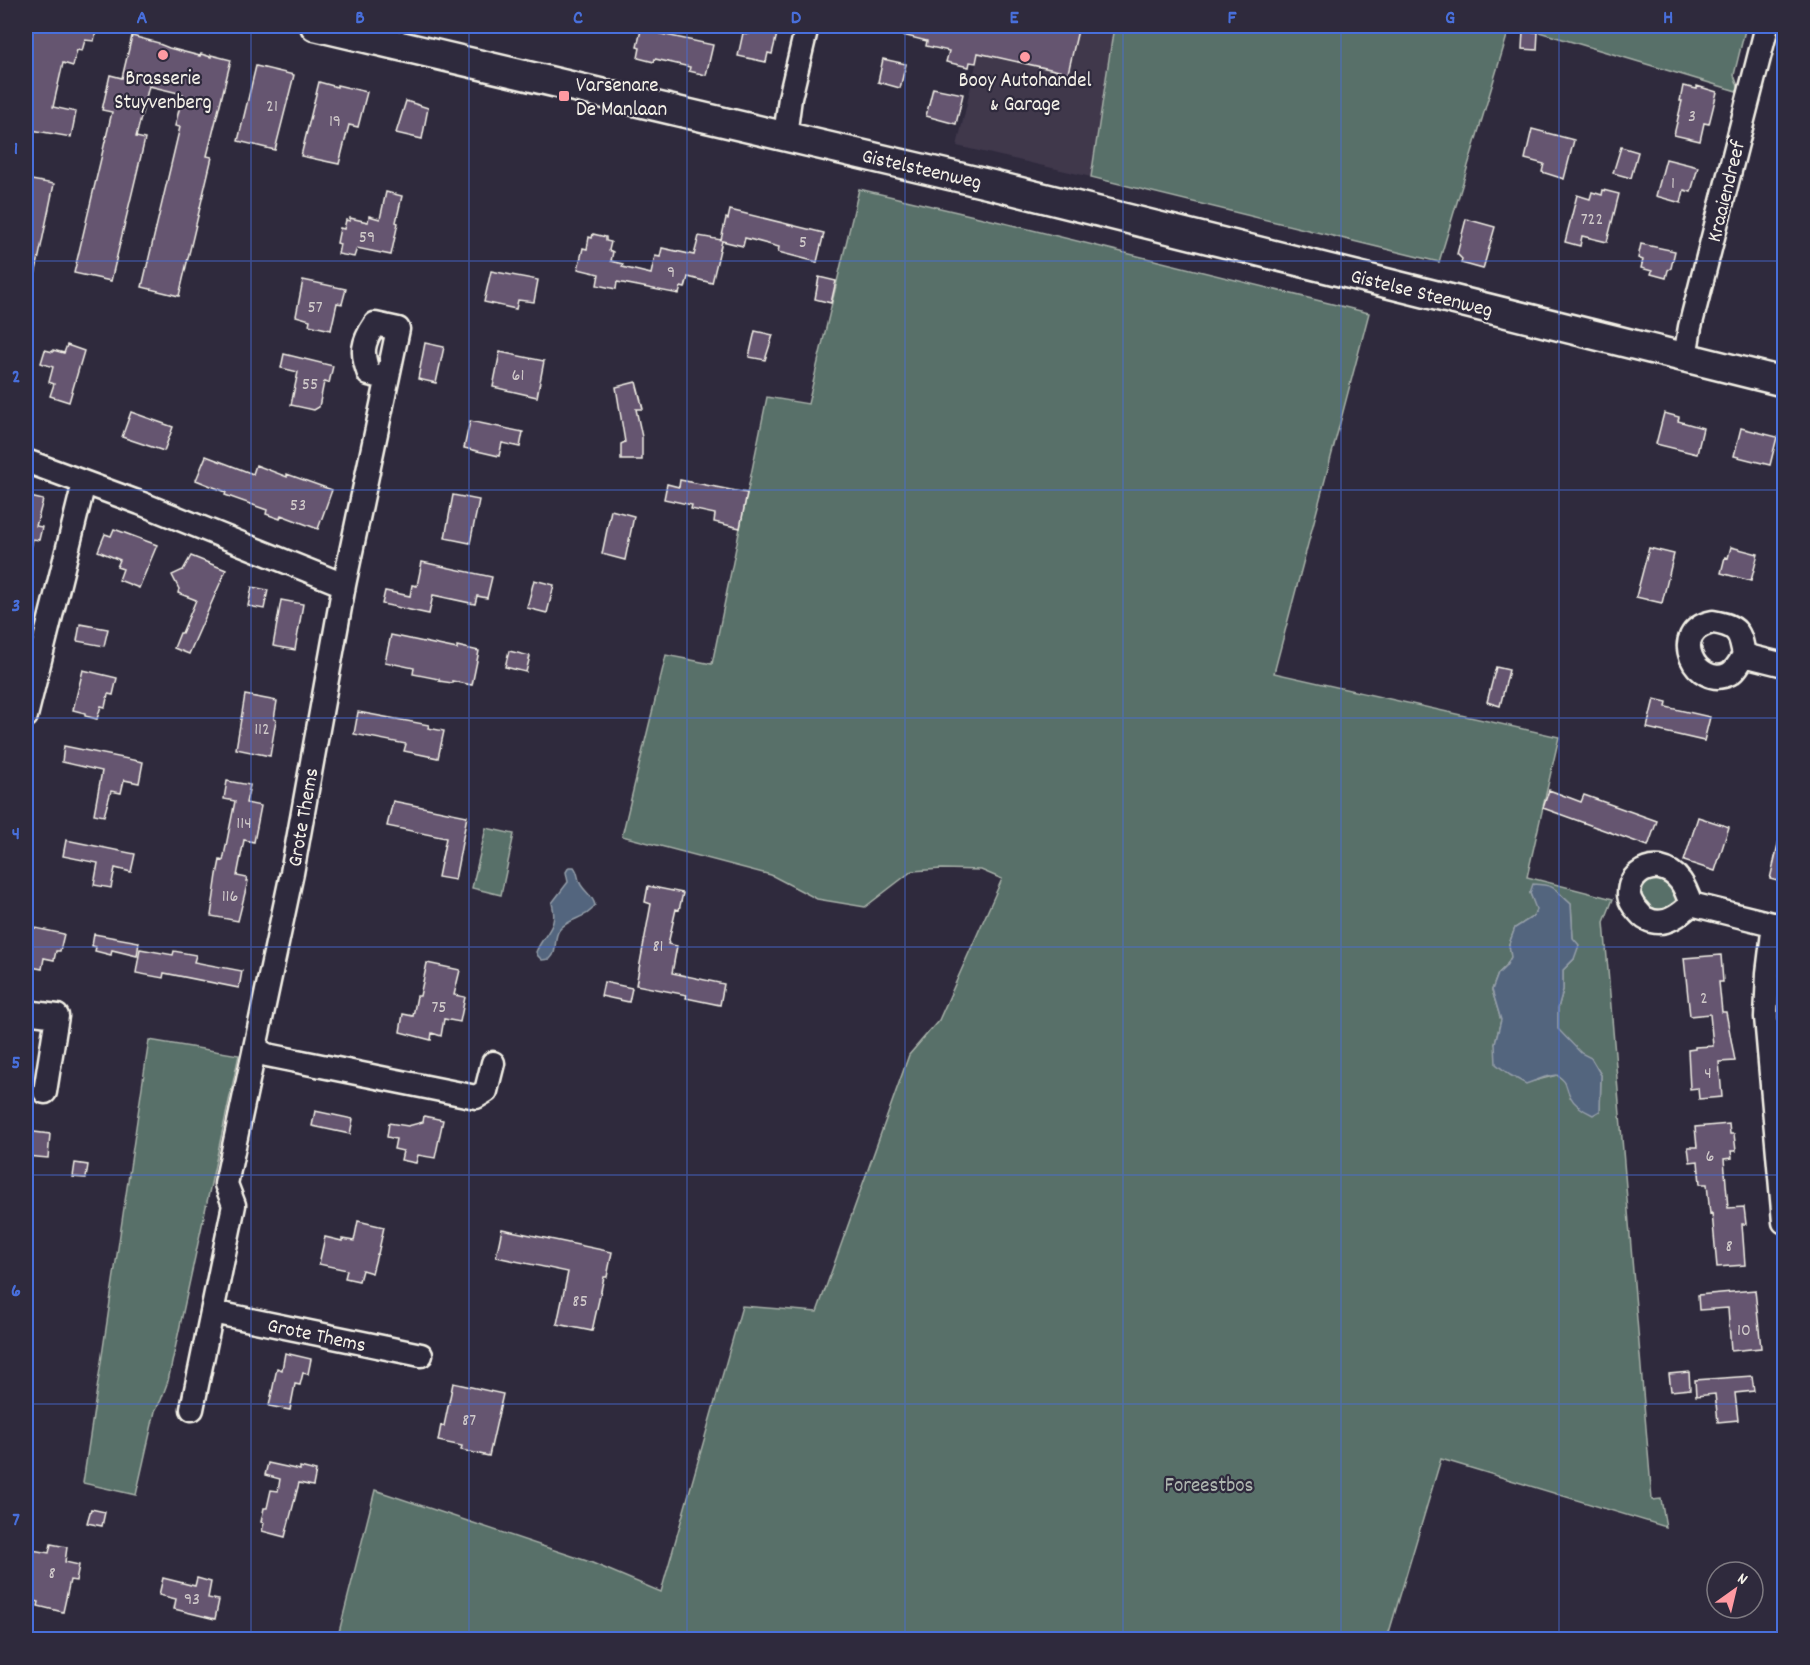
<svg xmlns="http://www.w3.org/2000/svg" width="1810" height="1665" viewBox="0 0 1810 1665" font-family="Dekko,sans-serif">
<style>
.built{fill:#3f374c}
.green{fill:#596f69;stroke:#a6b0a8;stroke-width:1.5;fill-rule:evenodd}
.water{fill:#53657e;stroke:#939da8;stroke-width:1.5}
.building{fill:#655570;stroke:#f4f1e8;stroke-width:1.5}
.lines{fill:none;stroke-linecap:round;stroke-linejoin:round}
.minor-casing{stroke:#f4f1e8;stroke-width:27}
.major-casing{stroke:#f4f1e8;stroke-width:33}
.minor{stroke:#2f2a3d;stroke-width:22}
.major{stroke:#2f2a3d;stroke-width:28}
.grid{fill:none;stroke:#486fdb;stroke-width:1.5;stroke-opacity:0.55}
.poi-dot{fill:#ff9aa2;stroke:#2f2a3d;stroke-width:2}
.labels{text-anchor:middle;stroke-width:4.5;stroke-linejoin:round;paint-order:stroke}
.number-label{font-size:18px;fill:#d0caca}
.poi-label{font-size:21px;fill:#f4f1e8;stroke:#2f2a3d}
.street-label{font-size:21px;fill:#f4f1e8;stroke:#2f2a3d}
.park-label{font-size:21px;fill:#aeb6af;stroke:#2f2a3d}
.neatline{fill:none;stroke:#486fdb;stroke-width:2}
.grid-label{font-size:20px;text-anchor:middle;font-weight:bold;fill:#486fdb}
</style>
<rect width="100%" height="100%" fill="#2f2a3d"/>
<filter id="ink" filterUnits="userSpaceOnUse"><feTurbulence type="fractalNoise" baseFrequency=".0167" numOctaves="2"/><feDisplacementMap in="SourceGraphic" scale="12" xChannelSelector="R" yChannelSelector="G"/><feConvolveMatrix kernelMatrix="1 2 1 2 8 2 1 2 1" color-interpolation-filters="sRGB"/></filter>
<g filter="url(#ink)">
<path class="built" d="M985,26H1114L1091,177L957,146Z"/>
<path class="green" d="M1114,26H1510L1439,262L1091,177Z
M1519,26H1746L1734,75L1740,92Z
M859,189L1004,223L1369,313L1274,673L1559,737L1527,877L1613,899L1604,922L1652,1500L1661,1499L1666,1527L1441,1459L1387,1639L337,1640L375,1490L590,1562L661,1592L742,1306L817,1312L909,1055L939,1020L1002,879L981,870L942,869L912,871L865,907L817,899L771,875L622,836L666,655L712,664L767,397L808,404ZM1530,893L1561,895L1571,904L1574,959L1563,970V990L1558,1008V1030L1581,1054L1591,1059L1601,1075L1600,1111L1570,1097L1566,1082L1557,1075L1526,1083L1495,1044L1501,1020L1492,990L1498,974L1506,966L1511,957L1509,944L1515,928L1534,916L1537,909Z
M486,828L514,834L501,895L472,888Z
M1650,875L1676,886L1677,895L1674,906L1653,914L1636,894Z
M149,1040L239,1055L168,1381L161,1400L155,1411L136,1495L83,1483Z"/>
<path class="water" d="M569,867H574C579,873 577,879 581,885C586,893 593,896 595,905C588,919 570,917 560,929C552,938 559,951 550,959L542,960L538,956L536,952C544,932 559,929 552,903L568,882L566,872Z
M1533,884C1557,885 1554,889 1571,904L1573,938L1579,945L1574,959L1563,970V990L1558,1008V1029L1581,1053L1591,1058L1601,1075L1600,1111L1593,1115C1584,1111 1575,1106 1570,1096C1564,1084 1569,1084 1557,1075L1545,1077L1526,1084L1510,1075L1496,1064L1495,1044L1501,1020L1492,990L1498,974L1506,966L1511,957L1509,944L1515,928L1534,916L1536,909L1530,893Z"/>
<path class="building" d="M26,26H97L94,41L85,40L82,51L77,50L73,66L63,63L53,107L76,112L71,137L26,129Z
M642,26L662,31L661,34L713,45L706,75L689,71L690,67L655,59L654,62L638,58L640,48L637,47Z
M751,26H779L772,54L768,53L766,62L738,56L743,33L749,34Z
M886,26H1079L1068,73L978,53L976,63L970,62L969,67L946,62L949,51L926,46L927,41L886,31Z
M1523,31L1538,32L1537,50L1522,49Z
M132,36L159,43V44L169,48L200,56L201,54L211,57V55L231,60L207,156L212,157L179,296L142,287L180,127L175,126L183,94L149,86L136,137L145,139L111,281L74,273L112,112L102,110L110,75L122,78Z
M883,59L906,64L900,88L878,82Z
M256,66L294,75L275,150L238,141Z
M319,82L337,87V85L367,92L358,127L349,125L339,164L301,156Z
M1683,86L1697,89V86L1717,92L1709,124L1704,123L1700,141L1674,135L1682,101H1680Z
M933,88L963,94L956,124L926,116Z
M406,101L428,108L422,139L396,133Z
M1532,129L1574,140L1564,179L1542,172L1544,164L1525,159Z
M1621,147L1638,152L1631,178L1613,173Z
M1666,159L1698,167L1691,192L1684,190L1681,203L1656,196Z
M26,179L54,184L32,290L26,289Z
M1603,190L1619,194L1607,242L1582,236L1580,246L1565,242L1577,195L1590,199L1592,192L1602,195Z
M386,192L402,196L396,222L398,223L391,255L357,248L354,257L338,254L340,244L337,243L340,228L344,229L346,220L350,221V218L368,222L369,216L380,219Z
M730,210L824,233L817,262L778,252L779,247L745,238L743,246L722,241L712,283L688,277L685,288L681,287L679,294L617,282L616,289L597,285L599,274L578,269L583,248L587,249L589,237L592,238L593,234L606,237V241L611,242L609,250L613,252L611,261L623,264L622,267L651,274L655,256L660,257L662,248L694,255L699,236L721,240L726,218L728,219Z
M1466,219L1495,227L1483,269L1461,263L1462,259L1457,254Z
M1641,244L1675,251L1671,268L1668,270L1666,278L1651,274L1652,271L1641,268L1643,260L1638,258Z
M491,271L538,280L534,302L518,300L516,309L484,302Z
M819,277L836,281L831,303L815,299Z
M303,280L346,289L342,304L337,303L331,330L309,325L310,320L296,316Z
M755,331L773,335L765,360L749,357Z
M425,343L444,347L436,383L418,379Z
M67,345L84,351L69,402L50,396L54,384L49,382L53,367L41,363L45,350L53,352V350L64,353Z
M500,352L544,361L537,397L493,387Z
M284,354L333,366L329,383L324,382L319,407L314,410L291,405L298,372L281,368Z
M636,382L643,409H636L642,437V460H621V444L625,442L616,387Z
M131,412L173,427L164,451L122,437Z
M1664,413L1679,417L1678,421L1703,428L1697,454L1656,444Z
M470,421L523,432L520,447L502,443L499,456L464,448Z
M1741,428L1777,437L1770,465L1734,456Z
M206,456L253,474L256,465L287,477V474L332,490L318,529L281,515L280,519L266,514L267,510L225,495L226,492L196,480Z
M680,480L747,493L740,528L714,522L715,514L691,509L692,505L664,499L667,484L679,487Z
M453,495L479,500L470,543L445,538Z
M26,496L43,500L36,526L42,527L39,540L33,539L31,548L26,547Z
M611,510L634,516L625,560L602,554Z
M114,529L157,545L139,588L119,580L123,569L117,567L120,560L98,551L105,534L111,536Z
M1731,547L1758,554L1751,581L1721,573L1725,557L1728,558Z
M1649,548L1674,554L1662,603L1636,597Z
M191,556L226,570L189,654L174,648L180,633H182L196,600L178,593L179,589L172,575L183,570Z
M422,562L492,577L487,598L477,596L475,604L433,595L429,614L382,604L385,591L410,596L412,585L417,586Z
M534,580L554,585L547,613L527,608Z
M252,587L268,590L264,609L248,606Z
M281,600L303,604L295,650L273,646Z
M80,624L108,629L104,646L77,641Z
M391,635L457,649V646L479,651L472,685L452,681V683L439,681V679L413,674L414,668L385,662Z
M509,651L530,656L526,672L505,667Z
M1496,667L1509,670L1500,706L1487,702Z
M83,670L117,678L113,695L108,694L105,707L101,706L97,719L85,716V713L73,710Z
M245,695L277,701L274,719L276,720L270,756L236,749Z
M1654,699L1667,702L1666,707L1710,717L1704,741L1647,728Z
M358,712L429,725L428,728L444,731L438,758L404,751L406,744L354,734Z
M64,746L143,762L139,783L124,780L121,793L111,791L104,816L94,814L102,771L62,762Z
M227,781L250,785L246,803L261,806L254,842L244,840L237,876L247,878L246,881H248L238,921L211,916L217,875L220,860L223,861L235,801L224,799Z
M1549,790L1581,802L1584,795L1657,821L1648,846L1543,808Z
M393,801L467,816L455,880L438,877L446,838L387,826Z
M1698,817L1729,827L1715,871L1684,861Z
M66,840L135,854L131,872L115,868L111,888L94,885L98,863L63,856Z
M1779,840H1785V883L1770,879Z
M648,886L683,893L679,910L676,909L668,944L677,946L672,973L724,984L720,1005L686,998L687,995L636,985L651,904L645,902Z
M26,926L64,934L60,951H56L54,960L44,958L42,969L26,966Z
M94,934L139,942L137,956L112,950L111,955L95,951L96,947L92,946Z
M140,949L173,955L174,951L196,955L194,962L242,971L239,988L164,973L163,978L136,973Z
M1721,955L1723,982H1719L1722,1012H1726L1735,1061L1719,1062L1722,1097L1699,1099L1698,1088L1690,1089L1688,1050L1695,1049V1047L1713,1046L1710,1014L1690,1016L1684,958Z
M427,963L460,970L454,995L465,997L460,1022L444,1019L441,1036L432,1033L431,1040L400,1032L403,1014L413,1016L417,996H420Z
M604,982L632,988L629,1002L601,996Z
M315,1111L353,1119L350,1134L312,1126Z
M424,1116L443,1120L435,1158L418,1155L416,1163L401,1160L403,1151L394,1149L396,1139L387,1137L389,1123L408,1126L423,1122Z
M1729,1124L1730,1134H1734L1736,1151H1731L1732,1158L1724,1159L1728,1208L1744,1207L1746,1224H1742L1745,1265L1717,1267L1712,1213L1710,1214L1707,1184H1700L1698,1161L1690,1162L1688,1147H1697L1695,1127Z
M26,1131L50,1134L48,1158L26,1156Z
M75,1163L88,1165L86,1178L73,1177Z
M358,1221L384,1227L378,1254H377L372,1273L362,1270L359,1281L345,1278L347,1270L319,1264L325,1237L342,1241V1239L354,1241Z
M502,1229L612,1252L607,1277H604L592,1331L557,1324L568,1272L496,1257Z
M1755,1290L1761,1348L1731,1351L1728,1308L1699,1310L1698,1295Z
M285,1353L311,1359L308,1374L303,1373L300,1385L295,1384L290,1410L269,1406L277,1368L282,1370Z
M1689,1372L1690,1389L1671,1391L1669,1374Z
M1752,1376L1754,1391L1735,1393L1738,1420L1718,1422L1715,1394L1696,1396L1695,1380Z
M453,1383L503,1394L489,1456L461,1450L462,1446L438,1441L441,1425L444,1426Z
M268,1463L300,1470V1467L316,1471L313,1486L299,1483L285,1537L262,1531L264,1523L261,1522L264,1508H267L271,1490L278,1491L280,1479L265,1475Z
M91,1509L105,1512L102,1526L87,1523Z
M51,1544L67,1547L65,1562L79,1565L76,1581L70,1580L63,1612L38,1606L39,1602L27,1599L30,1586L26,1585V1549L49,1553Z
M163,1578L195,1586L197,1578L211,1582L208,1598L219,1600L215,1619L174,1609L176,1599L159,1595Z"/>
<g class="lines">
<defs>
<path id="minor" d="M785,136L790,98L807,26
M1685,357L1690,327L1767,26
M26,461L140,503L344,585
M1713,622C1738,626 1740,632 1744,655C1740,662 1736,670 1729,674C1697,690 1666,631 1713,622Z
M1744,655L1784,665
M26,716L84,483
M1691,904C1680,915 1664,928 1647,919C1643,918 1640,913 1637,910C1633,906 1629,899 1629,894C1629,877 1644,866 1660,868C1679,872 1685,887 1691,904L1784,927
M1774,924L1768,973L1766,1017L1784,1222
M26,1012L57,1016L45,1092
M255,1048L267,1055L476,1097L486,1091L493,1063
M212,1312L421,1355
M192,1409L234,1205L226,1184L292,873L344,585L398,329L375,324C362,343 361,353 369,374L387,378"/>
<path id="major" d="M315,26L992,185L1784,382"/>
</defs>
<use href="#minor" class="minor-casing"/>
<use href="#major" class="major-casing"/>
<use href="#minor" class="minor"/>
<use href="#major" class="major"/>
</g>
</g>
<path class="grid" d="M251,26V1640M469,26V1640M687,26V1640M905,26V1640M1123,26V1640M1341,26V1640M1559,26V1640M26,261H1784M26,490H1784M26,718H1784M26,947H1784M26,1175H1784M26,1404H1784"/>
<g class="poi-dot">
<circle cx="163" cy="55" r="6"/>
<circle cx="1025" cy="57" r="6"/>
<rect x="558" y="90" width="12" height="12" rx="3"/>
</g>
<g class="labels">
<g class="number-label">
<text x="272" y="111">21</text>
<text x="1692" y="121">3</text>
<text x="335" y="126">19</text>
<text x="1673" y="188">1</text>
<text x="1592" y="224">722</text>
<text x="367" y="242">59</text>
<text x="803" y="247">5</text>
<text x="671" y="277">9</text>
<text x="315" y="312">57</text>
<text x="518" y="380">61</text>
<text x="310" y="389">55</text>
<text x="298" y="510">53</text>
<text x="262" y="734">112</text>
<text x="244" y="828">114</text>
<text x="230" y="901">116</text>
<text x="658" y="951">81</text>
<text x="1704" y="1003">2</text>
<text x="439" y="1012">75</text>
<text x="1708" y="1078">4</text>
<text x="1710" y="1161">6</text>
<text x="1729" y="1251">8</text>
<text x="580" y="1306">85</text>
<text x="1744" y="1335">10</text>
<text x="469" y="1425">87</text>
<text x="52" y="1578">8</text>
<text x="192" y="1604">93</text>
</g>
<g class="poi-label">
<text x="163" y="84">Brasserie<tspan x="163" dy="24">Stuyvenberg</tspan></text>
<text x="1025" y="86">Booy Autohandel<tspan x="1025" dy="24">&amp; Garage</tspan></text>
<text x="576" y="91" text-anchor="start">Varsenare<tspan x="576" dy="24">De Manlaan</tspan></text>
</g>
<g class="street-label">
<text transform="translate(922 168) rotate(13)" y="7">Gistelsteenweg</text>
<text transform="translate(1725 191) rotate(-76)" y="7">Kraaiendreef</text>
<text transform="translate(1422 292) rotate(14)" y="7">Gistelse Steenweg</text>
<text transform="translate(302 817) rotate(-80)" y="7">Grote Thems</text>
<text transform="translate(317 1334) rotate(12)" y="7">Grote Thems</text>
</g>
<g class="park-label">
<text x="1209" y="1491">Foreestbos</text>
</g>
</g>
<rect width="1810" height="1665" fill="none" stroke="#2f2a3d" stroke-width="66"/>
<g transform="translate(1735 1590) rotate(34)"><circle r="28" fill="#2f2a3d" stroke="#7e7a81" stroke-width="1.5"/>
<path d="M0-4.5L10 22L0 15L-10 22Z" fill="#ff9aa2"/>
<text y="-9" font-size="16" font-weight="bold" text-anchor="middle" fill="#f4f1e8">N</text>
</g>
<rect x="33" y="33" width="1744" height="1599" class="neatline"/>
<g class="grid-label">
<text x="142" y="23">A</text>
<text x="360" y="23">B</text>
<text x="578" y="23">C</text>
<text x="796" y="23">D</text>
<text x="1014" y="23">E</text>
<text x="1232" y="23">F</text>
<text x="1450" y="23">G</text>
<text x="1668" y="23">H</text>
<text x="16" y="154">1</text>
<text x="16" y="382">2</text>
<text x="16" y="611">3</text>
<text x="16" y="839">4</text>
<text x="16" y="1068">5</text>
<text x="16" y="1296">6</text>
<text x="16" y="1525">7</text>
</g>
</svg>
